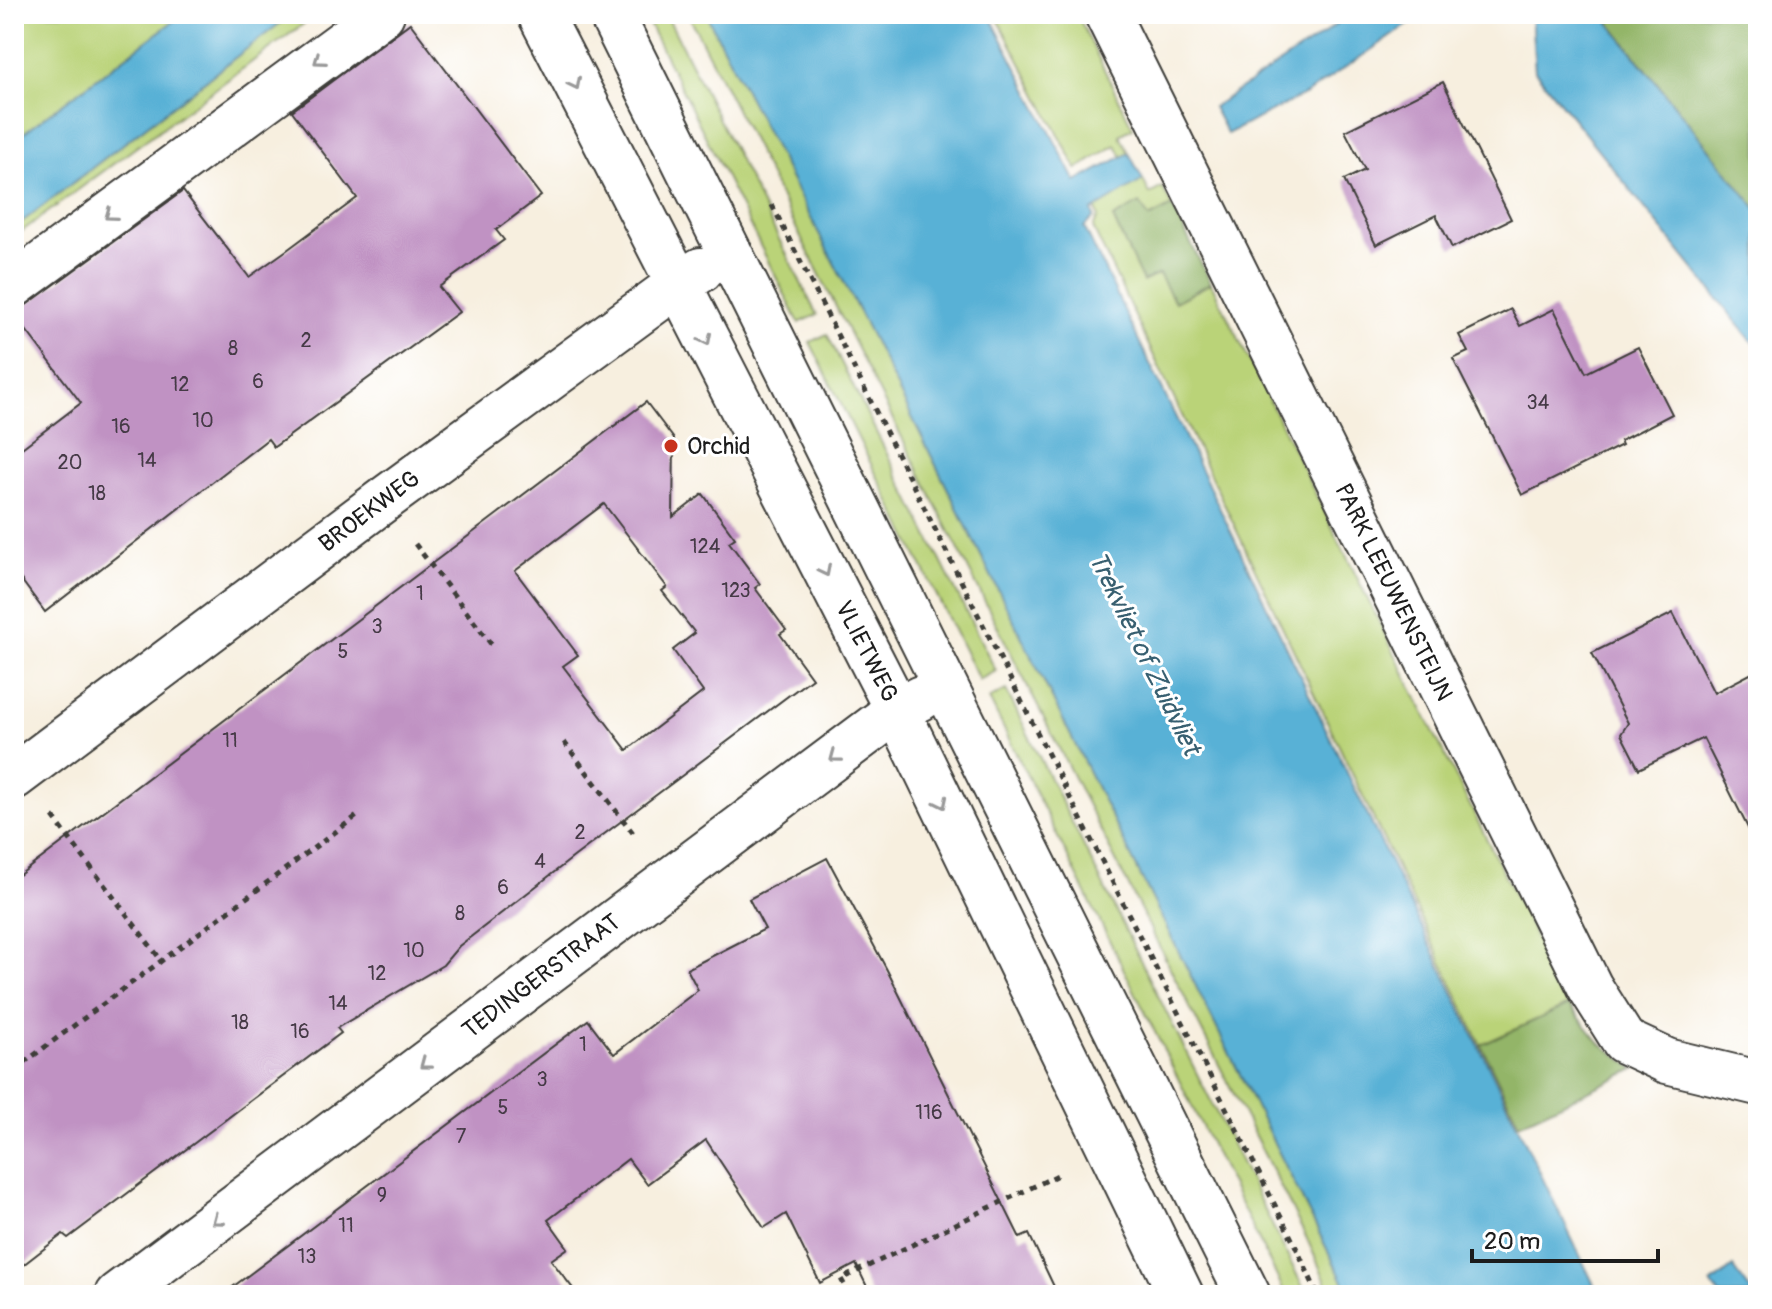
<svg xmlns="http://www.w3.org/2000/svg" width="1772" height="1309" viewBox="0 0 1772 1309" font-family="Pangolin,sans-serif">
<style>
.green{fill:#bad378;stroke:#6b784a;stroke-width:2}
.forest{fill:#93b568;stroke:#586842;stroke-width:2}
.water{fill:#59b1d6;stroke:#3a6679;stroke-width:2}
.building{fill:#c092c3;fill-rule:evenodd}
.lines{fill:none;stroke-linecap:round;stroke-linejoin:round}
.minor-casing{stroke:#3d3c39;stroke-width:48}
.path{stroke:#3d3c39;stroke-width:5;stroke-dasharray:6 6;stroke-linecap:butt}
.minor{stroke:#fff;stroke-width:44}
.oneway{stroke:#999}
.poi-dot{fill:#c8321e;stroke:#fff;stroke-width:3}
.labels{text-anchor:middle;stroke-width:6;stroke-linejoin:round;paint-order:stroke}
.number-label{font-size:20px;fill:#453a46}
.poi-label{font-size:24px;fill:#1c1c1c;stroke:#fff;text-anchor:start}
.street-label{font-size:24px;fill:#1c1c1c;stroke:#fff}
.water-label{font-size:26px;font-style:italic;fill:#375f70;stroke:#fff}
</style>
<rect width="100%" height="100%" fill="#fff"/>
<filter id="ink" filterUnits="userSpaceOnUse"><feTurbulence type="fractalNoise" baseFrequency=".0125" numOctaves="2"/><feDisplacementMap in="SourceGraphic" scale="16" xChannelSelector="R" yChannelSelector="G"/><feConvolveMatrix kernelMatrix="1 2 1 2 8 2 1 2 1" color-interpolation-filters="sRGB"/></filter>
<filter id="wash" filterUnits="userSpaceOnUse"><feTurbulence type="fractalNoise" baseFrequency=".006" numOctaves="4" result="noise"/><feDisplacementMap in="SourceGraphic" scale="32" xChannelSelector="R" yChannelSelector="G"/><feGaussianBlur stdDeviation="1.8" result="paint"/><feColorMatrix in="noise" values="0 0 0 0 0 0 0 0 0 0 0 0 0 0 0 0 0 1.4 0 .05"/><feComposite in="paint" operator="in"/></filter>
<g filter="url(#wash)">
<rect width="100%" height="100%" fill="#f7efdf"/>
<path class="green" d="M14,14H183L14,140Z
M292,14H317L14,237V228Z
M644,14H666L817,315L799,323Z
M688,14H706L872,337L1350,1295H1332L1307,1239Z
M995,14H1077L1133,128L1120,135L1129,153L1122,157L1116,145L1077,169Z
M1143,180L1150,194L1162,187L1172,206L1149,218H1113L1143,281L1159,274L1175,302L1211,283L1569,1005L1481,1045L1093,228L1098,217L1096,208Z
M827,334L996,671L979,680L810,342Z
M1006,690L1307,1295H1286L989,699Z"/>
<path class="forest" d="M1591,14H1758V211L1607,19Z
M1140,203L1149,218L1172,206L1211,283L1175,302L1159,274L1143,282L1113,218Z
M1569,1005L1599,1042L1635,1069L1519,1124L1481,1045Z"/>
<path class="water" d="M183,14H292L14,228V140Z
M706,14H989L1076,182L1129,153L1143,180L1092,211L1094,217L1084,227L1599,1295H1350L872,337Z
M1348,14H1424L1306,94L1227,134L1213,107L1325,33Z
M1531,14H1591L1606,19L1758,211V349L1535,71Z
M1733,1267L1754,1295H1720L1711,1284Z"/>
<g id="blocks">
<path class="building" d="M410,23L541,196L496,230L504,240L439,287L459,312L274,447L268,439L45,612L14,570V454L81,403L14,314L183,191L249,277L287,250L357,198L292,111Z
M1443,82L1511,219L1452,248L1436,215L1376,245L1344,180L1365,170L1345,131Z
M1511,309L1520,326L1554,309L1586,373L1638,347L1672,414L1620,441L1622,445L1522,495L1453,359L1468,352L1459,335Z
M646,402L674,439L673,517L703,494L735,538L729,542L760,584L755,588L786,630L780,634L812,678L575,856L459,946L443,965L337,1028L341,1033L68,1238L63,1234L14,1272V879ZM604,504L667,587L662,591L695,633L673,650L703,692L627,750L563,666L578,655L515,571Z
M1673,613L1714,693L1758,670V848L1703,738L1639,769L1621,734L1628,723L1592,653Z
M827,858L887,970L1020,1238L1029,1234L1058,1295H871L856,1264L820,1283L786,1214L764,1228L706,1140L647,1184L628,1159L548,1220L568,1248L551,1260L578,1295H222L588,1020L614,1054L698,990L687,969L765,929L749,899Z"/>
</g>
</g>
<g filter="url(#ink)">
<use href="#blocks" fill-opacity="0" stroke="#3d3c39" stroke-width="2"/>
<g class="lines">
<defs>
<path id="minor" d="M540,14L897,710L1181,1295
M611,14L1248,1295
M1107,14L1590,987L1624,1041L1667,1061L1758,1083
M14,285L382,14
M14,777L382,501L677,285L701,270
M117,1295L897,710L921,698"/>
</defs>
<use href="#minor" class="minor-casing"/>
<path class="path" d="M772,205L1295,1245L1318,1295
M415,544L494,648
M564,742L636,837
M53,817L161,960
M14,1070L361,813
M850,1295L841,1279L1062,1173"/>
<use href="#minor" class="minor"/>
</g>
<defs><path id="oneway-chevron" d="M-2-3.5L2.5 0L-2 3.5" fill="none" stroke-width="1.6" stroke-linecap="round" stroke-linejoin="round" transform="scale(2)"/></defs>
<g class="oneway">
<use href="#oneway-chevron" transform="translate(319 60) rotate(144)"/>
<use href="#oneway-chevron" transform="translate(575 84) rotate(63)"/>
<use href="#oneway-chevron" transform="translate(110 215) rotate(144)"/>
<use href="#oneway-chevron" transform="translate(706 340) rotate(63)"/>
<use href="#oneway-chevron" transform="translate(825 571) rotate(63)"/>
<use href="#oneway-chevron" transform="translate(835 757) rotate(143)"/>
<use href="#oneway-chevron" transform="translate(942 803) rotate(64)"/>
<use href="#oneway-chevron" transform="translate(425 1064) rotate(143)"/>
<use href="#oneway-chevron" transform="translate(217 1220) rotate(143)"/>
</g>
</g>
<circle class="poi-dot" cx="671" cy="446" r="8"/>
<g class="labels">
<g class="number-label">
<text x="306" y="347">2</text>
<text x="233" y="355">8</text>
<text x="258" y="388">6</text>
<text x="180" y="391">12</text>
<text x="1538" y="409">34</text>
<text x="203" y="427">10</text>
<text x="121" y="433">16</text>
<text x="147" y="467">14</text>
<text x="70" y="469">20</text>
<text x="97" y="500">18</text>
<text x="705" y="553">124</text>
<text x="736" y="597">123</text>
<text x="420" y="600">1</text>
<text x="377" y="633">3</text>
<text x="343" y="658">5</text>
<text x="230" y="747">11</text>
<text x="580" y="839">2</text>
<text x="540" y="868">4</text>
<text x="503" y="894">6</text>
<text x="460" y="920">8</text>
<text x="414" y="957">10</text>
<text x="377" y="980">12</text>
<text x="338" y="1010">14</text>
<text x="240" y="1029">18</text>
<text x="300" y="1038">16</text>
<text x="583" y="1051">1</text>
<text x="542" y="1086">3</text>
<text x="503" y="1114">5</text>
<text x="929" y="1119">116</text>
<text x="461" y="1143">7</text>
<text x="382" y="1202">9</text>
<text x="346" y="1232">11</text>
<text x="307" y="1263">13</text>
</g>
<g class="poi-label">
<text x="687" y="454">Orchid</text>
</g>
<g class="street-label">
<text transform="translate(369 511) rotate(-37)" y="8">BROEKWEG</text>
<text transform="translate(1394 592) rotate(64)" y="8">PARK LEEUWENSTEIJN</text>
<text transform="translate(867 651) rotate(63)" y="8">VLIETWEG</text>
<text transform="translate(541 976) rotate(-37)" y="8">TEDINGERSTRAAT</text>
</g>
<g class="water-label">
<text transform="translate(1145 653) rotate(64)" y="9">Trekvliet of Zuidvliet</text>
</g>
</g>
<rect width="1772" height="1309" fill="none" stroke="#fff" stroke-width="48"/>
<path d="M1472 1249v12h186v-12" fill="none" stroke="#1c1c1c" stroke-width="4"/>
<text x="1484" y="1249" font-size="24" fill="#1c1c1c" stroke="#ffffff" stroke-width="6" paint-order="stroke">20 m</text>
</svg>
